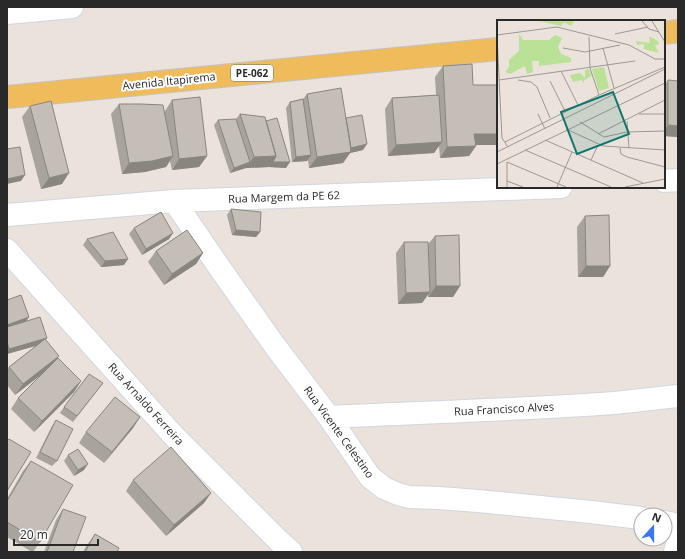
<svg xmlns="http://www.w3.org/2000/svg" width="685" height="559" viewBox="0 0 685 559" font-family="'Open Sans',sans-serif">
<style>
.lines{fill:none;stroke-linecap:round;stroke-linejoin:round}
.minor-casing{stroke:#d0d6e2;stroke-width:24}
.major-casing{stroke:#c3c3c3;stroke-width:24}
.minor{stroke:#fff;stroke-width:22}
.major{stroke:#f0bc5b;stroke-width:22}
.wall{fill:#a9a39d}
.shaded-wall{fill:#89857f}
.building{fill:#c4beb6;stroke:#89857f}
.labels{text-anchor:middle;stroke-width:4;stroke-linejoin:round;paint-order:stroke}
.shield{fill:#fff;stroke:#696969;stroke-width:1}
.shield-label{font-size:10px;font-weight:bold;fill:#292929}
.street-label{font-size:11px;fill:#292929;stroke:#fff}
.inset-road{fill:none;stroke:#9d9894;stroke-width:1}
.view{fill:#0f766e;fill-opacity:0.15;stroke:#0f766e;stroke-width:2}
.inset-edge{fill:none;stroke:#292929;stroke-width:2}
</style>
<rect width="100%" height="100%" fill="#ebe2db"/>
<g class="lines">
<defs>
<path id="minor" d="M7,13L72,7
M664,181L678,180
M174,201L219,267L275,346L329,417L370,477L384,488L398,494L409,497L439,498L478,501L591,512L641,518
M7,215L174,201L561,187
M7,250L172,434L280,542L291,552
M329,417C424,412 519,410 614,403C636,401 657,398 678,396
M665,522L678,525
M675,552L678,541"/>
<path id="major" d="M664,33L678,31
M7,97L498,49"/>
</defs>
<use href="#minor" class="minor-casing"/>
<use href="#major" class="major-casing"/>
<use href="#minor" class="minor"/>
<use href="#major" class="major"/>
</g>
<path class="wall" d="M443,66L476,146L469,156L440,158L439,146L434,153L388,156L385,109L392,98L436,95L435,77Z
M668,80L678,137L664,136V86Z
M307,94L346,118L363,150L350,153L343,163L309,168L308,160L307,161L292,162L286,108L290,102L303,99Z
M172,100L207,156L199,167L172,170L170,161L166,167L145,172L122,174L111,114L119,104L165,111Z
M30,106L62,184L41,189L22,117Z
M240,114L266,121L286,168L269,167L246,168L230,173L214,125L218,120L236,119Z
M231,209L260,232L256,237L232,235L227,215Z
M585,216L610,266L603,277H578L577,227Z
M134,228L169,239L142,255L129,234Z
M435,236L460,286L453,297H428V294L422,303L398,304L396,253L404,242L428,244Z
M87,239L124,265L101,267L83,245Z
M156,251L203,253L196,264L164,285L148,262Z
M7,300L26,321L46,340L55,361L81,381L74,392L34,432L11,409L18,398L43,373L15,395L7,385V370L9,367L37,345L7,354Z
M103,383L73,422L60,413L64,407Z
M140,417L133,428L104,463L79,443L86,432Z
M56,420L57,461L52,466L36,458L52,426Z
M68,455L84,470L74,476L64,461Z
M31,461L40,542L33,552H32L7,537V499L23,471Z
M133,480L211,493L204,503L166,536L126,491Z
M63,509L73,552H44L56,520Z
M95,534L117,552H83L87,545Z"/>
<path class="shaded-wall" d="M668,125L678,126V137L664,136V131Z
M474,134H498V145H467Z
M442,142L434,153L388,156L396,145Z
M367,144L363,150L350,153L343,163L309,168L317,157L347,148Z
M476,146L469,156L440,158L447,147Z
M311,155L307,161L292,162L296,157Z
M173,156L166,167L145,172L122,174L129,163Z
M207,156L199,167L172,170L179,159Z
M276,156L290,162L286,168L269,167L246,168L230,173L234,168L250,162L254,157Z
M69,173L62,184L41,189L49,178Z
M25,175L21,181L7,184V179Z
M236,230L260,232L256,237L232,235Z
M173,233L169,239L142,255L146,249Z
M203,253L196,264L164,285L172,274Z
M128,259L124,265L101,267L105,261Z
M586,266H610L603,277H578Z
M436,286H460L453,297H428Z
M430,292L422,303L398,304L406,293Z
M29,317L25,323L7,329V325Z
M47,338L43,344L7,354V352L9,349Z
M59,356L51,367L15,395L23,384Z
M81,381L74,392L34,432L42,421Z
M140,417L133,428L104,463L112,452Z
M88,464L84,470L74,476L78,470Z
M211,493L204,503L166,536L174,525Z"/>
<path class="building" d="M472,64L473,85H498V134H474L476,146L447,147L443,66Z
M668,80L678,81V126L668,125Z
M341,88L350,143L351,152L317,157L307,94Z
M439,95L442,142L396,145L392,98Z
M200,97L207,156L179,159L172,100Z
M303,99L311,155L296,157L290,102Z
M51,101L69,173L49,178L30,106Z
M119,104H141L163,105L173,156L152,161L129,163Z
M240,114L265,117L276,156L254,157Z
M362,115L367,144L351,148L346,118Z
M277,118L290,162H273L276,156L266,121Z
M236,119L250,162L234,168L218,120Z
M20,147L25,175L7,179V149Z
M231,209L261,212L260,232L236,230Z
M161,212L173,233L146,249L134,228Z
M609,215L610,266H586L585,216Z
M187,230L203,253L172,274L156,251Z
M113,232L128,259L105,261L87,239Z
M459,235L460,286H436L435,236Z
M404,242H428L430,292L406,293Z
M21,295L29,317L7,325V300Z
M40,317L47,338L9,349L7,342V327Z
M45,339L59,356L23,384L9,367Z
M58,358L81,381L42,421L18,398Z
M89,374L103,383L77,416L64,407Z
M115,397L140,417L112,452L86,432Z
M56,420L73,429L57,461L40,452Z
M9,439L31,452L7,491V441Z
M171,447L211,493L174,525L133,480Z
M78,449L88,464L78,470L68,455Z
M31,461L73,485L40,542L7,522V501Z
M63,509L86,517L73,552H47Z
M95,534L119,548L117,552H85Z"/>
<g class="labels">
<rect class="shield" x="231" y="65" width="42" height="16" rx="3"/>
<g class="shield-label">
<text x="252" y="77">PE-062</text>
</g>
<g class="street-label">
<text transform="translate(169 81) rotate(-6)" y="4">Avenida Itapirema</text>
<text transform="translate(284 197) rotate(-2)" y="4">Rua Margem da PE 62</text>
<text transform="translate(146 404) rotate(48)" y="4">Rua Arnaldo Ferreira</text>
<text transform="translate(504 409) rotate(-3)" y="4">Rua Francisco Alves</text>
<text transform="translate(339 432) rotate(54)" y="4">Rua Vicente Celestino</text>
</g>
</g>
<g transform="translate(497 20)">
<rect width="168" height="168" fill="#ebe2db"/>
<path d="M42,1H77L74,6L67,2L64,6ZM22,13L26,20H52L58,15L65,18L61,27L64,34L74,38V42L42,46V41H35L36,52L30,54L28,46L13,54L8,52L12,47V40L22,31ZM152,16L161,21L162,24L158,26L162,33L147,29V24L140,25L139,21L153,23ZM107,47L112,68L102,71L95,49ZM92,49L95,56L87,60V63L84,60L76,62L73,55L83,53L88,58V50Z" fill="#b9e297"/>
<path class="inset-road" d="M145,1L152,9L162,12M155,1L168,22M118,14L151,7M0,15L60,7L132,25L158,39H168M0,16L5,118L11,127M92,17L93,48L102,75M66,28L88,32L123,25M106,28L117,68M64,51L81,85M2,60L138,41M21,60L34,62L40,67L53,98M53,61L68,91M41,94L48,109M142,94H168M130,101L132,128M83,102L107,117L130,112L168,111M69,109L106,126L168,130M101,114L168,80M48,120L146,163M8,122L102,75L168,47M123,128L124,134L130,137L168,147M28,130L114,167M0,132L168,49M94,140L101,125M10,142L69,167M10,142V167M0,144L168,63M10,161L26,167M60,167L75,132M128,167L168,159"/>
<path class="view" d="M116,72L132,114L80,134L64,92Z"/>
<rect width="168" height="168" class="inset-edge"/>
</g>
<rect width="685" height="559" fill="none" stroke="#292929" stroke-width="16"/>
<g transform="translate(653 527) rotate(21)"><circle r="19" fill="#ffffff" stroke="#a9a9a9"/>
<path d="M0-3L7 15L0 10L-7 15Z" fill="#3a74f9"/>
<text y="-6" font-size="11" font-weight="bold" text-anchor="middle" fill="#292929">N</text>
</g>
<path d="M14 539v6h84v-6" fill="none" stroke="#292929" stroke-width="2"/>
<text x="20" y="539" font-size="12" fill="#292929" stroke="#ffffff" stroke-width="3" paint-order="stroke">20 m</text>
</svg>
